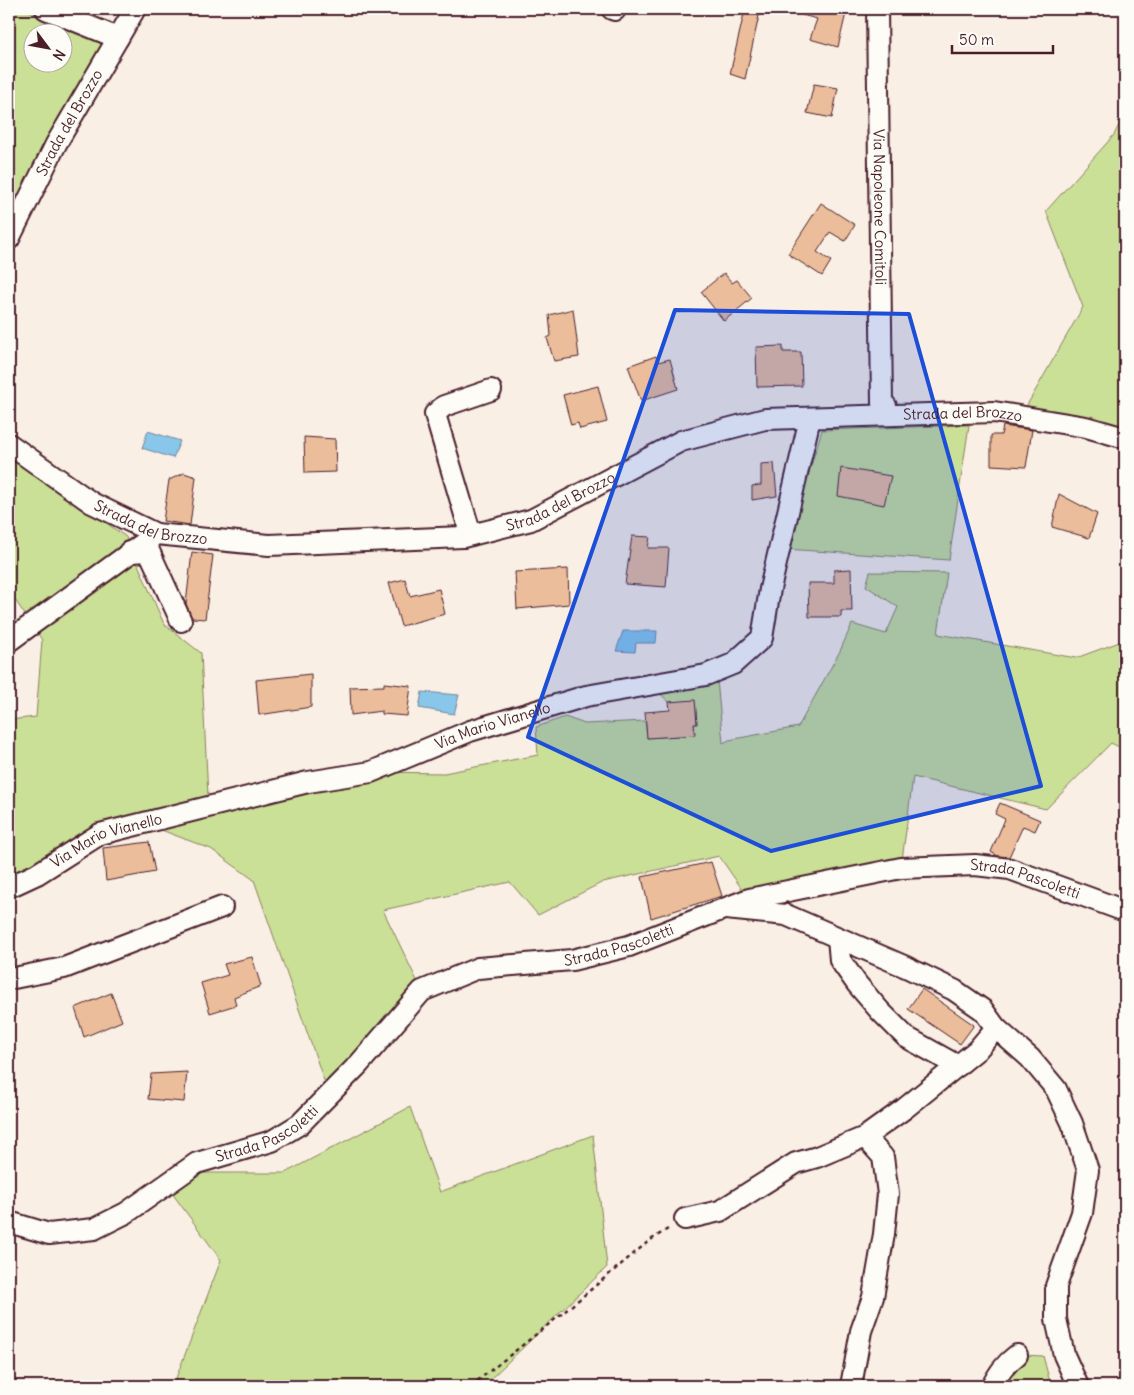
<svg xmlns="http://www.w3.org/2000/svg" width="1134" height="1395" viewBox="0 0 1134 1395" font-family="Delius,sans-serif">
<style>
.green{fill:#cae096;stroke:#8a8060;fill-rule:evenodd}
.water{fill:#88c7e9;stroke:#6f849d}
.building{fill:#ebbd9a;stroke:#4a1f2b}
.lines{fill:none;stroke-linecap:round;stroke-linejoin:round}
.minor-casing{stroke:#4a1f2b;stroke-width:24}
.path{stroke:#4a1f2b;stroke-width:2.5;stroke-dasharray:4 4;stroke-linecap:butt}
.minor{stroke:#fdfcf7;stroke-width:20}
.marked{fill:#1d4ed8;fill-opacity:0.2;stroke:#1d4ed8;stroke-width:4;stroke-linejoin:round}
.labels{text-anchor:middle;stroke-width:4;stroke-linejoin:round;paint-order:stroke}
.street-label{font-size:15px;fill:#4a1f2b;stroke:#fdfcf7}
</style>
<rect width="100%" height="100%" fill="#f9efe4"/>
<filter id="ink" filterUnits="userSpaceOnUse"><feTurbulence type="fractalNoise" baseFrequency=".02" numOctaves="2"/><feDisplacementMap in="SourceGraphic" scale="10" xChannelSelector="R" yChannelSelector="G"/><feConvolveMatrix kernelMatrix="1 2 1 2 8 2 1 2 1" color-interpolation-filters="sRGB"/></filter>
<g filter="url(#ink)">
<path class="green" d="M9,9H23L90,32L118,38L9,241ZM32,32H62V62H32Z
M1125,113V430L1026,407L1083,307L1046,211L1114,135Z
M969,425L949,560L785,549L822,430Z
M9,444L15,458L126,537L164,624L201,653L208,797L9,881V720L36,717L42,640L9,591Z
M870,572L947,573L938,634L1076,658L1125,640V750L1111,743L1046,809L913,777L901,868L749,899L719,856L603,882L538,915L510,882L383,910L422,991L329,1095L254,880L211,849L143,823L371,772L444,773L538,755L536,727L565,717L585,724L645,721L647,738L694,735V724L697,723L695,701L669,702L656,690L717,680L723,743L729,740L798,727L840,651L852,624L886,634L898,607L866,586Z
M410,1107L440,1192L593,1135L607,1267L483,1386H173L221,1260L169,1189L192,1173H285Z
M1021,1355L1043,1356L1051,1386H1004Z"/>
<path class="water" d="M148,431L180,441L173,458L142,448Z
M623,631H657L656,643H636L635,652L616,651Z
M422,692L459,695L454,714L419,708Z"/>
<path class="building" d="M745,9L760,11L745,79L730,74Z
M792,9H847L838,47L810,39L817,19L791,12Z
M814,84L838,88L832,118L807,113Z
M821,203L855,225L845,241L830,232L817,252L831,261L822,276L788,254Z
M724,273L732,283L737,280L752,298L724,321L701,292Z
M573,309L579,357L554,361L547,338L551,336L549,315Z
M783,346V352H801L802,386L757,387L756,347Z
M656,356L658,362L670,359L678,389L641,401L628,366Z
M598,386L607,422L580,429L578,423L571,425L563,395Z
M1003,426L1032,430L1026,467L991,465V435H1001Z
M304,437L335,439L336,472L305,473Z
M774,463L777,496L752,500V486L761,485V464Z
M841,468L891,476L884,505L838,496Z
M184,473L196,477L190,525L163,521L169,480Z
M1059,494L1097,514L1089,538L1052,527Z
M632,536L650,537L648,548H669L666,587L625,584Z
M192,552L213,555L205,619L192,618L186,604Z
M568,569L569,604L517,609L515,572Z
M851,569L852,611H841V617H809L808,583H834V570Z
M405,579L410,596L439,589L445,614L401,626L389,583Z
M311,674V707L259,715L256,680Z
M384,683L411,686L407,716L382,714V711L351,715L350,687L384,686Z
M695,700L697,724H694L695,735L647,738L645,712L670,710L669,702Z
M1000,803L1040,820L1035,831L1023,826L1009,857L998,856L991,852L1005,819L995,814Z
M149,842L155,872L106,881L103,848Z
M711,862L722,896L651,918L642,877Z
M252,957L261,986L234,997L236,1005L210,1013L201,983L228,975L224,964Z
M922,989L974,1025L960,1044L908,1009Z
M111,993L122,1021L84,1037L75,1008Z
M187,1072L184,1102L148,1099L151,1074Z"/>
<g class="lines">
<defs>
<g id="minor">
<path d="M46,9L118,38"/>
<path d="M612,9L615,10"/>
<path id="s1" d="M877,9L882,403L886,406L887,415"/>
<path id="s2" d="M9,239L56,144L135,9"/>
<path id="s3" d="M9,444L92,503L156,534L269,545L463,537L531,520L681,441L765,419L994,412L1086,427L1125,438"/>
<path d="M471,535L435,414L444,406L491,390"/>
<path d="M129,552L149,551L181,621"/>
<path d="M9,641L156,534"/>
<path id="s4" d="M9,887L37,874L100,834L308,782L371,772L470,731L586,696L706,675L733,664L762,638L770,589L810,418"/>
<path d="M726,909L786,915L906,967L954,990L983,1010L996,1028L1030,1058L1056,1089L1072,1123L1088,1170L1082,1213L1056,1286V1319L1064,1355L1078,1386"/>
<path d="M838,938L840,960L857,984L880,1011L906,1037L958,1066"/>
<path d="M9,979L64,968L222,907"/>
<path d="M685,1219L720,1211L796,1163L817,1157L865,1137L904,1109L977,1050L996,1028"/>
<path id="s5" d="M9,1222L49,1234L94,1229L126,1213L197,1163L272,1141L300,1124L359,1064L422,991L478,968L572,960L629,946L749,899L901,868L975,865L1010,869L1125,911"/>
<path d="M851,1386L861,1331L873,1297L884,1234L888,1194L883,1157L865,1137"/>
<path d="M992,1386C999,1373 1005,1364 1017,1355"/>
</g>
</defs>
<use href="#minor" class="minor-casing"/>
<path class="path" d="M471,1386L558,1317L649,1241L671,1227"/>
<use href="#minor" class="minor"/>
</g>
</g>
<path class="marked" d="M675,310L909,314L1041,786L771,851L528,737Z"/>
<g class="labels">
<g class="street-label">
<text dy="5" stroke="none"><textPath href="#s2" startOffset="131">Strada del Brozzo</textPath></text>
<text dy="5" stroke="none"><textPath href="#s1" startOffset="198">Via Napoleone Comitoli</textPath></text>
<text dy="5" stroke="none"><textPath href="#s3" startOffset="1005">Strada del Brozzo</textPath></text>
<text dy="5" stroke="none"><textPath href="#s3" startOffset="585">Strada del Brozzo</textPath></text>
<text dy="5" stroke="none"><textPath href="#s3" startOffset="165">Strada del Brozzo</textPath></text>
<text dy="5" stroke="none"><textPath href="#s4" startOffset="514">Via Mario Vianello</textPath></text>
<text dy="5" stroke="none"><textPath href="#s4" startOffset="109">Via Mario Vianello</textPath></text>
<text dy="5" stroke="none"><textPath href="#s5" startOffset="1125">Strada Pascoletti</textPath></text>
<text dy="5" stroke="none"><textPath href="#s5" startOffset="705">Strada Pascoletti</textPath></text>
<text dy="5" stroke="none"><textPath href="#s5" startOffset="286">Strada Pascoletti</textPath></text>
</g>
</g>
<rect width="1134" height="1395" fill="none" stroke="#fdfcf7" stroke-width="30"/>
<rect x="15" y="15" width="1104" height="1365" fill="none" stroke="#4a1f2b" stroke-width="2" filter="url(#ink)"/>
<g transform="translate(48 48) rotate(122)"><circle r="24" fill="#fdfcf7" stroke="#b5a4a5"/>
<path d="M0-4L9 19L0 12L-9 19Z" fill="#4a1f2b"/>
<text y="-8" font-size="14" font-weight="bold" text-anchor="middle" fill="#4a1f2b">N</text>
</g>
<path d="M952 45v8h101v-8" fill="none" stroke="#4a1f2b" stroke-width="2.5"/>
<text x="959" y="45" font-size="15" fill="#4a1f2b" stroke="#fdfcf7" stroke-width="4" paint-order="stroke">50 m</text>
</svg>
